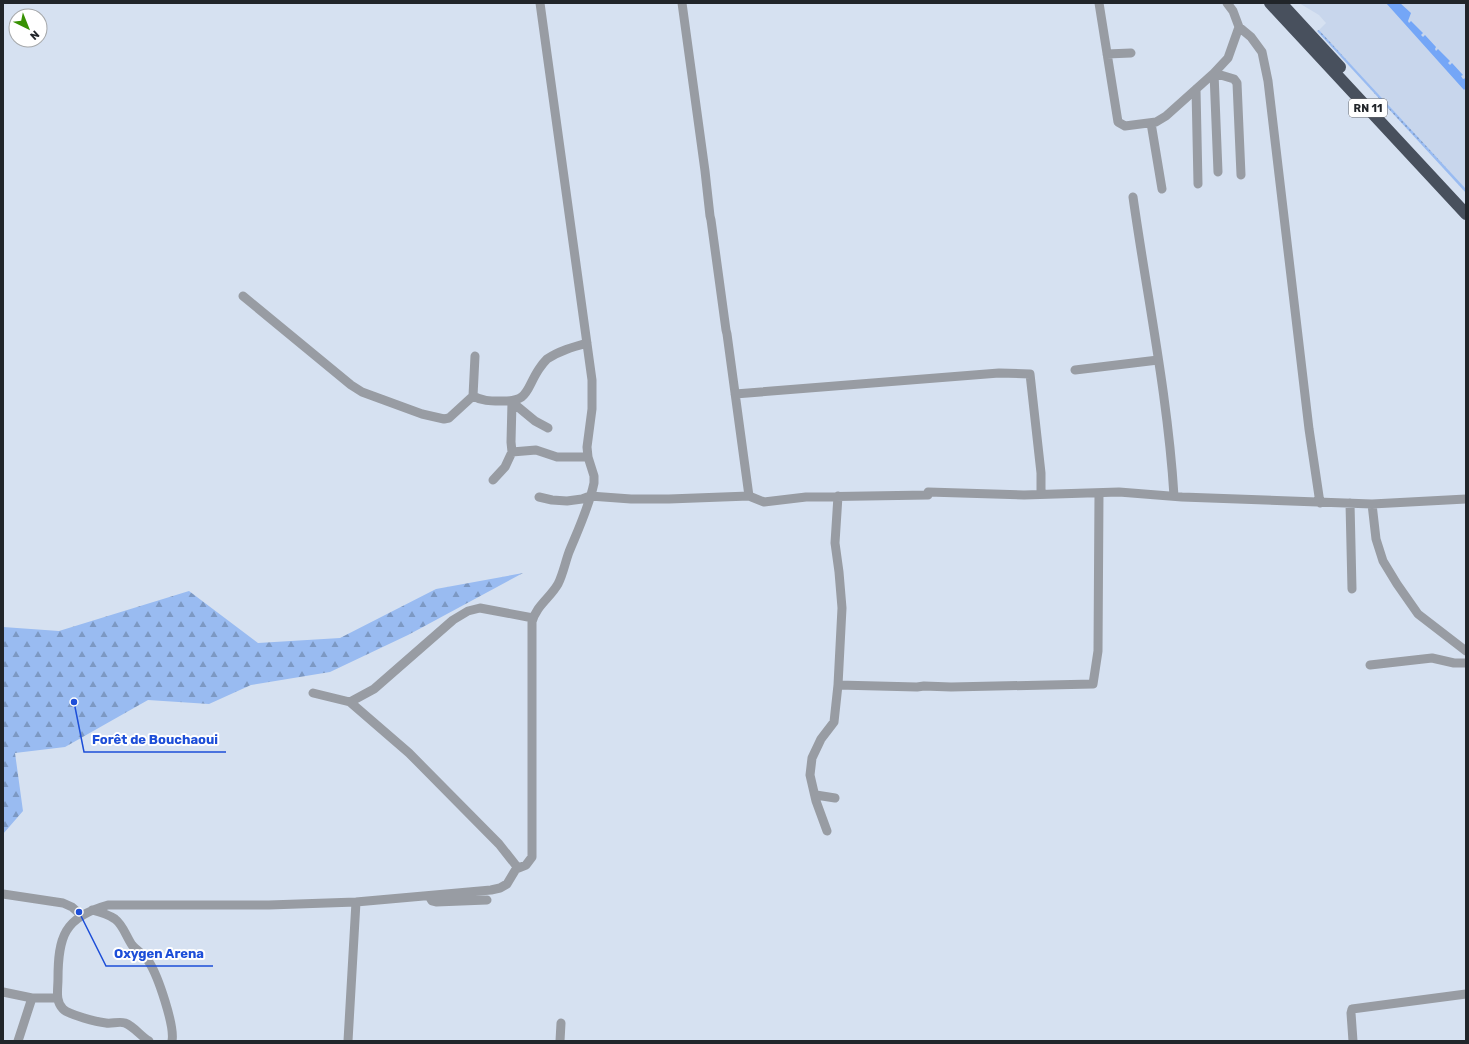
<svg xmlns="http://www.w3.org/2000/svg" width="1469" height="1044" viewBox="0 0 1469 1044" font-family="Rubik,sans-serif">
<style>
.built{fill:#c8d6ec}
.grass{fill:url(#grass-dots)}
.forest{fill:url(#forest-firs)}
.water{fill:#74a6f7}
.lines{fill:none;stroke-linecap:round;stroke-linejoin:round}
.minor{stroke:#989ca3;stroke-width:9}
.highway{stroke:#48505d;stroke-width:12}
.labels{text-anchor:middle;stroke-width:4;stroke-linejoin:round;paint-order:stroke}
.shield{fill:#fff;stroke:#64666a;stroke-width:1}
.shield-label{font-size:11px;font-weight:bold;fill:#21252a}
.leader{fill:none;stroke:#1d4ed8;stroke-width:1.5}
.callout-dot{fill:#1d4ed8;stroke:#fff;stroke-width:1.5}
.callout-label{font-size:13px;text-anchor:middle;font-weight:bold;fill:#1d4ed8;stroke:#fff;stroke-width:4;stroke-linejoin:round;paint-order:stroke}
</style>
<defs>
<pattern id="grass-dots" width="8" height="8" patternUnits="userSpaceOnUse"><rect width="8" height="8" fill="#99bbf1"/><path d="M2 2h.1M6 6h.1" fill="none" stroke="#7c98c3" stroke-width="1.8" stroke-linecap="round"/></pattern>
<pattern id="forest-firs" width="22" height="20" patternUnits="userSpaceOnUse"><rect width="22" height="20" fill="#99bbf1"/><path d="M5 1l3.5 6h-7zM16 11l3.5 6h-7z" fill="#7c98c3"/></pattern>
</defs>
<rect width="100%" height="100%" fill="#d6e1f1"/>
<path class="built" d="M1299,3H1466V189L1319,30L1326,23L1319,15Z"/>
<path class="grass" d="M1319,30L1466,189V193L1317,31Z"/>
<path class="forest" d="M523,573L408,635L330,672L251,685L209,704L148,700L65,747L15,753L23,811L3,834V627L59,631L189,591L258,643L340,638L436,589Z"/>
<path class="water" d="M1386,3H1400L1411,13L1408,21L1409,23L1411,21L1423,33L1421,35L1423,37L1425,35L1436,47L1435,49L1436,51L1438,49L1450,61L1448,63L1450,65L1452,63L1463,75L1461,76L1463,79L1466,78V88L1464,90Z"/>
<g class="lines">
<path class="minor" d="M682,3L705,171L710,216L711,220L726,330L727,334L749,496
M1099,3L1118,122L1125,126L1156,122L1166,116L1214,73L1228,58L1239,27L1233,11L1227,3
M1239,27L1251,37L1262,52L1268,81L1309,429L1320,503
M1107,54L1131,53
M1196,89L1198,184
M1151,123L1162,189
M1218,172L1214,73L1234,79L1237,83L1241,175
M1133,197C1147,296 1168,397 1174,496
M243,296L351,385L362,392L422,414L444,419L449,418L473,396L475,356
M1075,370L1158,360
M735,394L999,373L1030,374L1041,473V494
M473,396C482,401 490,401 500,401C530,402 525,390 539,369C541,366 544,362 547,359C559,351 573,347 587,343
M512,402L535,421L548,428
M512,452L536,450L557,457H588
M493,480L505,467L512,452L511,442L512,402
M928,492L1024,495L1119,492L1182,497L1372,504L1466,499
M539,497L552,500L567,501L582,499L590,496L631,499H669L749,496L764,502L806,497L928,495
M1350,503L1352,589
M1372,504L1376,539L1383,561L1397,584L1418,614L1466,651
M1370,665L1432,658L1454,663H1466
M838,685L917,687L924,686L951,687L1093,684L1098,651L1099,493
M313,693L350,702L409,753L499,844L518,868
M350,702L374,689L453,620L468,611L480,608L533,618
M816,795L835,798
M827,831L816,801L810,775L812,758L821,739L834,722L838,685L842,608L839,572L835,543L838,496
M3,894L63,903L72,907L81,915
M429,896L432,901L436,902L487,900
M92,910C100,912 108,914 115,919C123,925 126,936 132,945C137,951 145,955 149,962C158,976 175,1026 172,1041
M3,992L32,998H57
M18,1041L32,998
M149,1041C140,1036 135,1027 125,1023C119,1021 112,1024 106,1023C97,1022 69,1015 63,1009C55,1001 58,989 58,979C58,937 64,917 108,905H269L356,902L491,890L500,888L507,884L516,869L526,865L532,857V622C536,606 550,598 558,584C563,574 565,563 569,552C578,530 589,507 594,483V476L588,457L587,447L592,409V380L540,3
M348,1041L356,902
M560,1041L561,1023
M1353,1041L1351,1013L1352,1009L1466,994"/>
<path class="highway" d="M1270,3L1466,214
M1281,3L1340,67"/>
</g>
<g class="labels">
<rect class="shield" x="1349" y="99" width="38" height="18" rx="3"/>
<g class="shield-label">
<text x="1368" y="112">RN 11</text>
</g>
</g>
<path class="leader" d="M74 702L84 752H226M79 912L106 966H213"/>
<g class="callout-dot">
<circle cx="74" cy="702" r="4"/>
<circle cx="79" cy="912" r="4"/>
</g>
<g class="callout-label">
<text x="155" y="744">Forêt de Bouchaoui</text>
<text x="159" y="958">Oxygen Arena</text>
</g>
<rect width="1469" height="1044" fill="none" stroke="#21252a" stroke-width="8"/>
<g transform="translate(28 28) rotate(137)"><circle r="19" fill="#ffffff" stroke="#a6a8aa"/>
<path d="M0-3L7 15L0 10L-7 15Z" fill="#379103"/>
<text y="-6" font-size="11" font-weight="bold" text-anchor="middle" fill="#21252a">N</text>
</g>
</svg>
